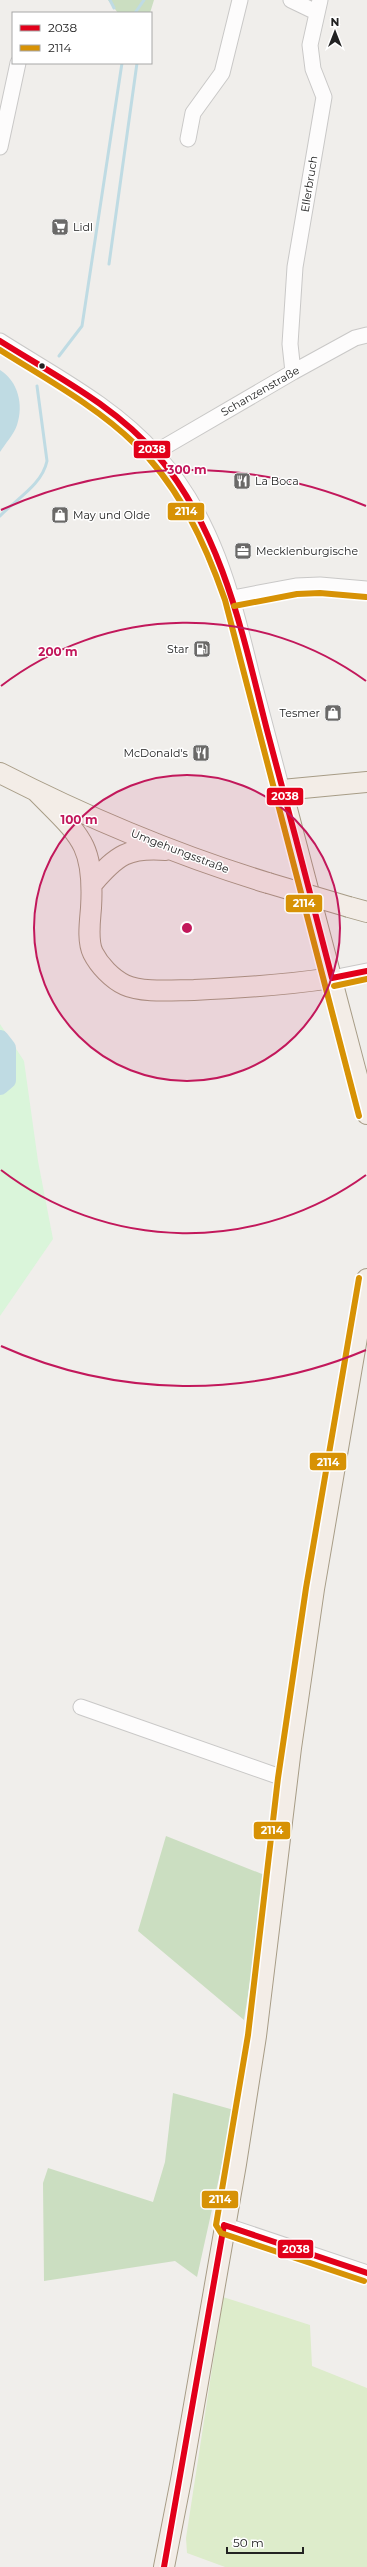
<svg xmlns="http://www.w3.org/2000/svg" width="367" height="2567" viewBox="0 0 367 2567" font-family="Montserrat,sans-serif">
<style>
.grass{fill:#ddeccb}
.forest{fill:#cbdec1}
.park{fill:#daf5da}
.water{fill:#bfdbe3}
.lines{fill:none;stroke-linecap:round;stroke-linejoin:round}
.stream{stroke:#bfdbe3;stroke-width:3}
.river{stroke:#bfdbe3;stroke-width:18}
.minor-casing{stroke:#c9c8c7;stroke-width:17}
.major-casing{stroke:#a79c86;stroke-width:22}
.minor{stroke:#fdfcfc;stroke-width:15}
.major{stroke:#f3ede7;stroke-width:20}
.major-bridge-casing{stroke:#a79c86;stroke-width:22;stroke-linecap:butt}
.major-bridge{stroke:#f3ede7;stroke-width:20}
.bus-1-casing{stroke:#fff;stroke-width:9}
.bus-2-casing{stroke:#fff;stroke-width:9}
.bus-1{stroke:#e2001a;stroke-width:6}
.bus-2{stroke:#d79205;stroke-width:6}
.ring{fill:none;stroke:#c2185b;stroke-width:2}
.bus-dot{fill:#222;stroke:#fff;stroke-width:1.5}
.labels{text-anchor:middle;stroke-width:3;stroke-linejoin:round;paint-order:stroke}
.street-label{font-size:11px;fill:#222;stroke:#fff}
.poi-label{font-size:11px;fill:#222;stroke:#fff;text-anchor:start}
.centre{fill:#c2185b;stroke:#fff;stroke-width:2}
.ring-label{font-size:12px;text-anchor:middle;font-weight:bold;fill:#c2185b;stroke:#fff;stroke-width:3;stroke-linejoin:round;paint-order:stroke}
.line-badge{stroke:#fff;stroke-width:1.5}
.badge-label{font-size:11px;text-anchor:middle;font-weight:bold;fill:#fff}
</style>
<rect width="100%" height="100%" fill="#f0eeeb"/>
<path class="grass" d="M223,2297L310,2325L312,2366L367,2388V2567H225L187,2553L186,2538Z"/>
<path class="forest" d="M108,0H154L150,13H118Z
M166,1836L267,1876L244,2020L138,1931Z
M173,2093L234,2110L197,2277L175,2261L44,2281L43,2183L48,2168L153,2202L165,2162Z"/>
<path class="park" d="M0,1024L24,1061L38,1161L53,1239L0,1316Z"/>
<path class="water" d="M0,370C18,381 24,405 17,425C14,434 5,444 0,452Z"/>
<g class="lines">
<path class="stream" d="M110,0L114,8
M135,13L144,0
M109,264L137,63
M59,356L82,326L122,63
M0,516C16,499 42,485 47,461L37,386"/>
<path class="river" d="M0,1039L7,1048V1080L0,1086"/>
<defs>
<path id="minor" d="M291,0L316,12
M188,139L193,113L222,73L240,0
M0,147L18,63
M0,341C53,375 114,406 156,454C214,518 232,595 252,676C262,714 272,752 282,790
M293,372L290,344L295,267L324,97L313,69L310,45L320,0
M156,454L166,446L293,372L355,338L367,335
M233,598L296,586L320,585L367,589
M332,978L367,971
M81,1707L286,1779
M224,2225L367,2273"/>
<path id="major" d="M0,773C86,817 176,855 268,883
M367,782L282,790L367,1114
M37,792C79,835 95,843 91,908C90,921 87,941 93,953C99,965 112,979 125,985C142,993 174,990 194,990C240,988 286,985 332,978
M93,883C117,855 128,847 166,850
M349,907L367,912
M164,2567L181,2480L236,2164L256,2036L291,1748L314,1589L367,1279"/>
</defs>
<use href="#minor" class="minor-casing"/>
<use href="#major" class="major-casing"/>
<use href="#minor" class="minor"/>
<use href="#major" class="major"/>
<defs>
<path id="major-bridge" d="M268,883L349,907"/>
</defs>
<use href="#major-bridge" class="major-bridge-casing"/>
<use href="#major-bridge" class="major-bridge"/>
<defs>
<path id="bus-1" d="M0,341C54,375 116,406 158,456C224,535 243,637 268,734C290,815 311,897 332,978
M332,978L367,971
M224,2225L367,2273
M164,2567L224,2225"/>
<path id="bus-2" d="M0,350C46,379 96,406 135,444C179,486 205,543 225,600L359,1116
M234,606L297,594L320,593L366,597
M334,986L367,979
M359,1278L306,1588L278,1778L248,2035L216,2225L221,2233L364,2281"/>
</defs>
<use href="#bus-1" class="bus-1-casing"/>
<use href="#bus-2" class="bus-2-casing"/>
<use href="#bus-1" class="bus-1"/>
<use href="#bus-2" class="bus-2"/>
</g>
<circle cx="187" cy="928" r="153" fill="#c2185b" fill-opacity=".12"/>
<g class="ring">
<circle cx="187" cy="928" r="153"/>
<path d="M366 1175A305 305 0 0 1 1 1170M1 686A305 305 0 0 1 366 681"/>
<path d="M366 1350A458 458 0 0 1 1 1346M1 510A458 458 0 0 1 366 506"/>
</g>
<defs>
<symbol id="supermarket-square" viewBox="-11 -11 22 22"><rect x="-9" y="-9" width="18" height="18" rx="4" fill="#6a6968" stroke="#fff"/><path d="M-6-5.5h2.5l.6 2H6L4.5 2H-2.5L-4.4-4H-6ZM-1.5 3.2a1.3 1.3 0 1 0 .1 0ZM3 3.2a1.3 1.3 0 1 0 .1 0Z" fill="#fff"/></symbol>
<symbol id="restaurant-square" viewBox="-11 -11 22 22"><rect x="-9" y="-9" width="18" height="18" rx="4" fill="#6a6968" stroke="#fff"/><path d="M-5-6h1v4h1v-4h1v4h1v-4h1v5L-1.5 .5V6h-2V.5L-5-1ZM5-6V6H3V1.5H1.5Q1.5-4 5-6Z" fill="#fff"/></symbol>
<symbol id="shop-square" viewBox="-11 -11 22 22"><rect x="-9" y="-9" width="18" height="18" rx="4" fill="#6a6968" stroke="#fff"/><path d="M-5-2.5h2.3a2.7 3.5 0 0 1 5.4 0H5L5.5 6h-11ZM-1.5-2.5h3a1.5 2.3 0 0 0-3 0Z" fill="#fff"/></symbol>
<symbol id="office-square" viewBox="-11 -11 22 22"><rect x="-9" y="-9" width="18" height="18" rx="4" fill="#6a6968" stroke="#fff"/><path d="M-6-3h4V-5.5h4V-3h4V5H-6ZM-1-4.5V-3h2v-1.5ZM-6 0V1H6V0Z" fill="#fff"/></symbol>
<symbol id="fuel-square" viewBox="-11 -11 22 22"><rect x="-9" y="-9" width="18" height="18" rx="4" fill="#6a6968" stroke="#fff"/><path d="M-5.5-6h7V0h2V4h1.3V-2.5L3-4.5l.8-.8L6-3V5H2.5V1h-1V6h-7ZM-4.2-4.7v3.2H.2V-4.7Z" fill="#fff"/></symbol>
</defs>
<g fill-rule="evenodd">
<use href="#supermarket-square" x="50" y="217" width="20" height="20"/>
<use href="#restaurant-square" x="232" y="471" width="20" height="20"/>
<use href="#shop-square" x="50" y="505" width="20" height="20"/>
<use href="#office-square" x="233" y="541" width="20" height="20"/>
<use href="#fuel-square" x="192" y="639" width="20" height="20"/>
<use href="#shop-square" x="323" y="703" width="20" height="20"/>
<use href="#restaurant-square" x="191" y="743" width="20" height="20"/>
</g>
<circle class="bus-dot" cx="42" cy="366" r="3.5"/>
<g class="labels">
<g class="street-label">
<text transform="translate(309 184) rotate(-81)" y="4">Ellerbruch</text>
<text transform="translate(260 391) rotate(-30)" y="4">Schanzenstraße</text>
<text transform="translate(180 851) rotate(21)" y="4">Umgehungsstraße</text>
</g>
<g class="poi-label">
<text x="73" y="231">Lidl</text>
<text x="255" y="485">La Boca</text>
<text x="73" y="519">May und Olde</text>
<text x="256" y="555">Mecklenburgische</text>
<text x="189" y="653" text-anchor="end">Star</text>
<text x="320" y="717" text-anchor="end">Tesmer</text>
<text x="188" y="757" text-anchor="end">McDonald's</text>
</g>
</g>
<circle cx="187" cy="928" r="6" class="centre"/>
<g class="ring-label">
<text x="187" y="474">300 m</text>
<text x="58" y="656">200 m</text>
<text x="79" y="824">100 m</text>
</g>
<g class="line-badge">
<rect x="133" y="440" width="38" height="19" rx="4" fill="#e2001a"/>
<rect x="167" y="502" width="38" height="19" rx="4" fill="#d79205"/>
<rect x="266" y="787" width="38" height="19" rx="4" fill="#e2001a"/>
<rect x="285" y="894" width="38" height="19" rx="4" fill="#d79205"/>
<rect x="309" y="1452" width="38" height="19" rx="4" fill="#d79205"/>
<rect x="253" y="1821" width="38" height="19" rx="4" fill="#d79205"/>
<rect x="201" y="2190" width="38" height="19" rx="4" fill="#d79205"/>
<rect x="277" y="2239" width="37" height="20" rx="4" fill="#e2001a"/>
</g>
<g class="badge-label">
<text x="152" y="453">2038</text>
<text x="186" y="515">2114</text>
<text x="285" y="800">2038</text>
<text x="304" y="907">2114</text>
<text x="328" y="1466">2114</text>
<text x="272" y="1834">2114</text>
<text x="220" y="2203">2114</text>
<text x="296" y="2253">2038</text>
</g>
<rect x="12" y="12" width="140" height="52" fill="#ffffff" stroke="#a7a7a7"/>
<rect x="20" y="25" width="20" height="6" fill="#e2001a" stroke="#a7a7a7"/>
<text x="48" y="32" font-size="12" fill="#222222">2038</text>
<rect x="20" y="45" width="20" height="6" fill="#d79205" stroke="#a7a7a7"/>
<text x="48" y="52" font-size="12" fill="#222222">2114</text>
<g transform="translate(335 32)" stroke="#ffffff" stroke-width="3" paint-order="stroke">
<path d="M0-3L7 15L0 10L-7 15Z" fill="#222222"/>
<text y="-6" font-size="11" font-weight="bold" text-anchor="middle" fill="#222222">N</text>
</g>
<path d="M227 2547v6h76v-6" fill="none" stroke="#222222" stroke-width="2"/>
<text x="233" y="2547" font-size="12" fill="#222222" stroke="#ffffff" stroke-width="3" paint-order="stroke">50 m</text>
</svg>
